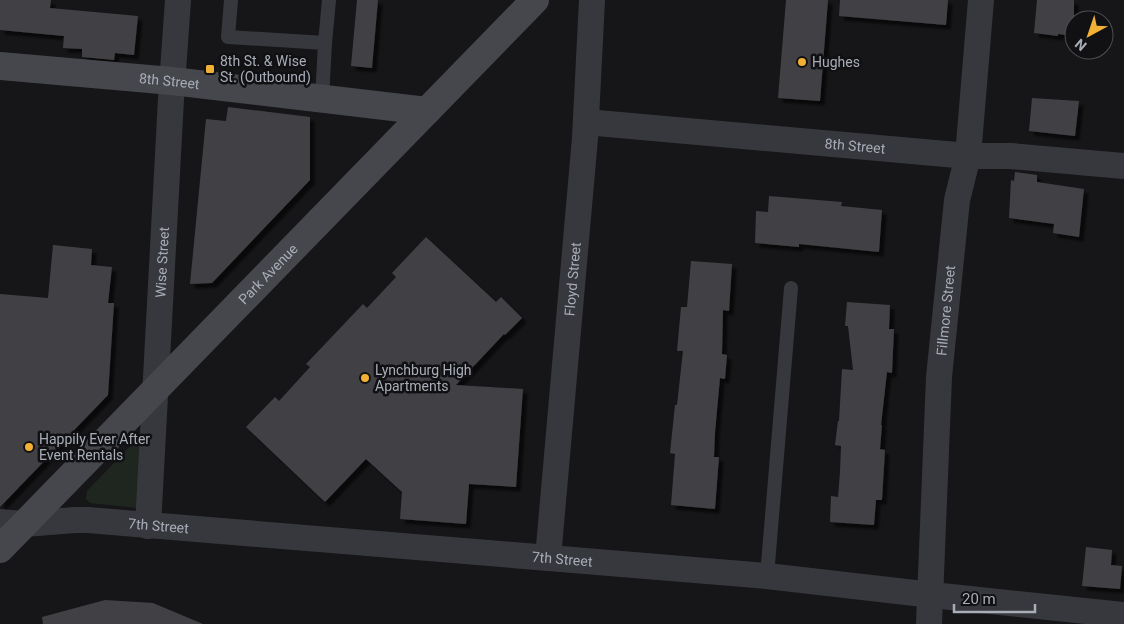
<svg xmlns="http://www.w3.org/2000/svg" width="1124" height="624" viewBox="0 0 1124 624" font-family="Roboto,sans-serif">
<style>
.green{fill:#1e261f}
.building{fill:#404145;filter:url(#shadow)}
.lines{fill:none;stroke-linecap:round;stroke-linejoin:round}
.lane{stroke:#37383d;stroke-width:14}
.street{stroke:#37383d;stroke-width:26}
.secondary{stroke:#45474d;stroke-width:28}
.poi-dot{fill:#f2b134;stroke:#111113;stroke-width:2}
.labels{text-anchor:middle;stroke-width:5;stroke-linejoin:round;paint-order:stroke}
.poi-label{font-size:14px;fill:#a8adb8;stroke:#111113;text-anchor:start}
.street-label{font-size:14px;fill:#a8adb8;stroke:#111113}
</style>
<defs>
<filter id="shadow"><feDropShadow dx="4.5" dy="4.5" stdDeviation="1" flood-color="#0009"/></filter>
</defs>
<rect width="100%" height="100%" fill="#161618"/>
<path class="green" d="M141,438L137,508L90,503L86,499L87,491L135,441Z"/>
<path class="building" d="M0,0H51L50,8L138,16L134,55L115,53L114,60L82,57V49L63,48L64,36L0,30Z
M357,0H378L372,68L351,66Z
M786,0H828L820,101L778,98Z
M840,0H948L946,25L839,16Z
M1037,0H1074V36L1058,34V36L1034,33Z
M1032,98L1079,101L1075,136L1029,131Z
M228,107L310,117V180L212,283L190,284L206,119L226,121Z
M1015,172L1037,175V182L1084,189L1079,237L1053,233L1054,224L1009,218L1011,180L1014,181Z
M769,196L842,202L841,206L882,210L879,252L799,244V247L755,243L756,211L768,212Z
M426,237L496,302L501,297L522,318L505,335L504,334L456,385L523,389L516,487L469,484L466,524L400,519L402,492L366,459L325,502L246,427L275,397L279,401L310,367L306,364L363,304L367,308L396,277L392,273Z
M53,245L92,249L91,265L112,267L108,303H114L108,395L0,507V294L48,298Z
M691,261L732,264L729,311L723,310L722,354L727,355L725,379L720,378L715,432L714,457H719L715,509L671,505L675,454L670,453L675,405H677L683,351H677L681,307H687Z
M847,302L890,305L889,329H894L892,373L887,372L881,425H882L880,449L885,450L882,500H876L874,525L830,522L831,496L838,497L840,472L841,446L835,445L838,421H839L842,369L853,370L848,326H845Z
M1086,547L1112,550L1111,565L1122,566L1120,589L1082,586Z
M105,600L153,603L203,624H43L42,617Z"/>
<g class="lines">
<path class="lane" d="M231,0L228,37L325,43L322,99
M325,43L329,0
M767,576L791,288"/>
<g class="street">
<path id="s1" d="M586,122L968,156H1011L1124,166"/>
<path id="s2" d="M0,522L24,524L75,520H88L767,576L932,595L1124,615"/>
<path id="s3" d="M148,526L171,99L178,0"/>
<path id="s4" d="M548,558L585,138L592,0"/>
<path id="s5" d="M929,624L939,377L957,200L968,156L981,0"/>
</g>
<g class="secondary">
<path id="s6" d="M0,66L172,81L427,111"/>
<path id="s7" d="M0,549L535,0"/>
</g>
</g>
<g class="poi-dot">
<circle cx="802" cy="62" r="5"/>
<rect x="205" y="64" width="10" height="10" rx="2.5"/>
<circle cx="365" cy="378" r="5"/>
<circle cx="29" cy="447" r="5"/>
</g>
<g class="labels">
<g class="poi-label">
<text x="220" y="66">8th St. &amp; Wise<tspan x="220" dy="16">St. (Outbound)</tspan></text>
<text x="812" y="67">Hughes</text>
<text x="375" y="375">Lynchburg High<tspan x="375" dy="16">Apartments</tspan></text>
<text x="39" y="444">Happily Ever After<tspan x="39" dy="16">Event Rentals</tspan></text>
</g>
<g class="street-label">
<text dy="5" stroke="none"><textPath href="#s6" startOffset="170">8th Street</textPath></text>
<text dy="5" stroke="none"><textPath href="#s1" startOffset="270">8th Street</textPath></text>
<text dy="5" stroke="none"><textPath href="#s3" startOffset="264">Wise Street</textPath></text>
<text dy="5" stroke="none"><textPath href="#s7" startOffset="384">Park Avenue</textPath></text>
<text dy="5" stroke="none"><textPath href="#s4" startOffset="280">Floyd Street</textPath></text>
<text dy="5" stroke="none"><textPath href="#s5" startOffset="314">Fillmore Street</textPath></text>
<text dy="5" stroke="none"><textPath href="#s2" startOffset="159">7th Street</textPath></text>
<text dy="5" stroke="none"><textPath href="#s2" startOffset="564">7th Street</textPath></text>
</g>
</g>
<g transform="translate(1089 35) rotate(220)"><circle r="24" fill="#111113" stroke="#4d4f55"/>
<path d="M0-4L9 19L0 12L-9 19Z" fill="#f2b134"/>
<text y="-8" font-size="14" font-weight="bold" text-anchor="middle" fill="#a8adb8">N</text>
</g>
<path d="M954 604v8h81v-8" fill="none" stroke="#a8adb8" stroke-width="2.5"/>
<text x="962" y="604" font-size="15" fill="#a8adb8" stroke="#111113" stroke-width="4" paint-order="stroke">20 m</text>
</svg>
